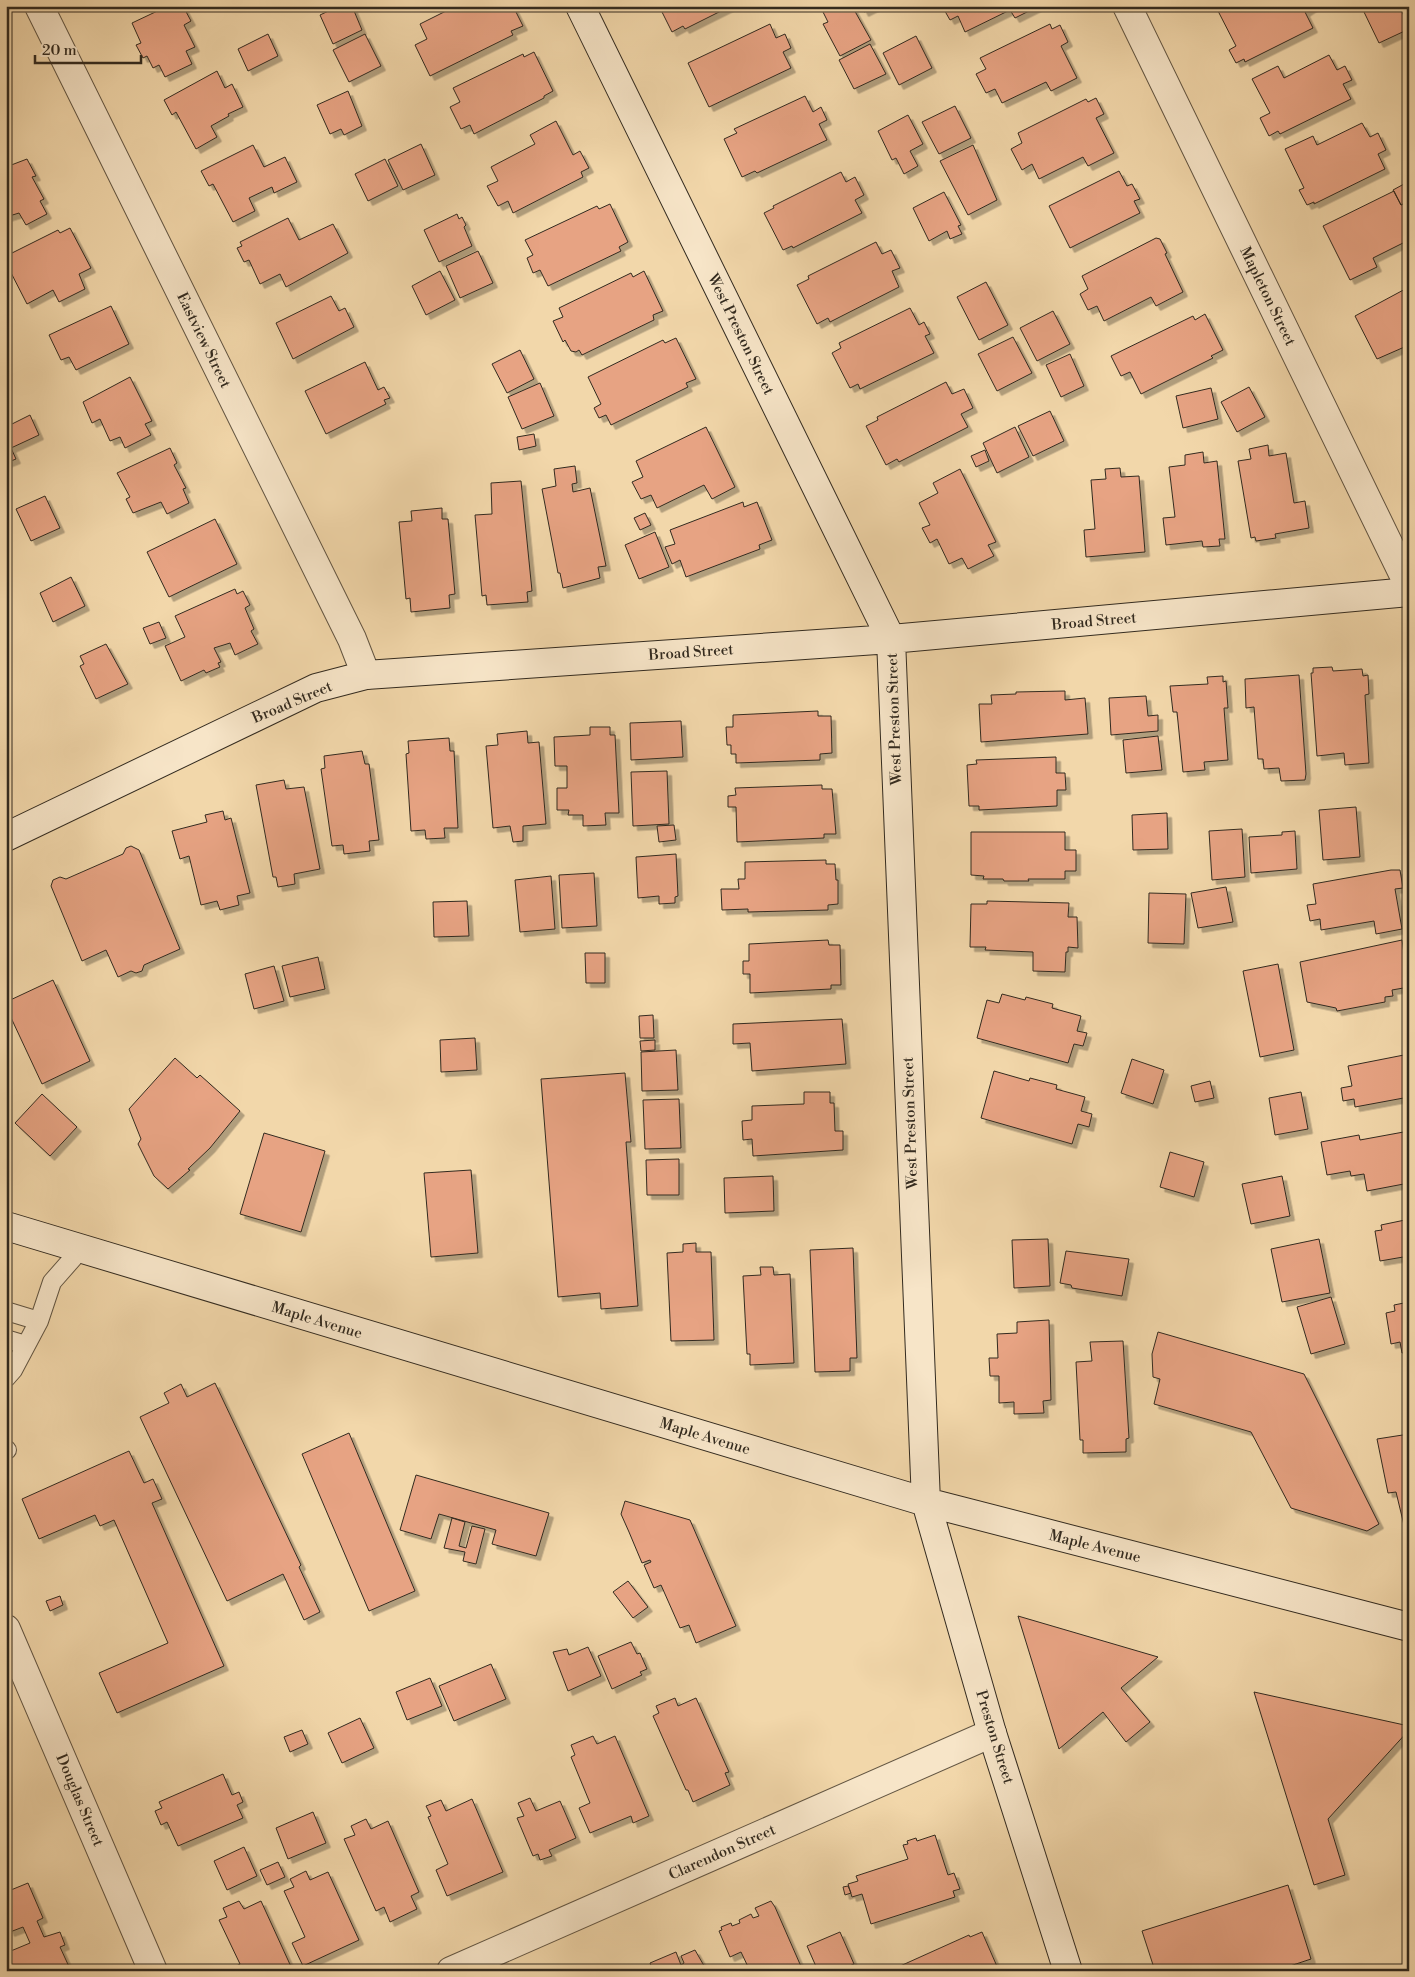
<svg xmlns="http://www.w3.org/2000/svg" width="1415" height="1977" viewBox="0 0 1415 1977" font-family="'Libre Bodoni',serif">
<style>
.building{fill:#e7a383;stroke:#322a1f;filter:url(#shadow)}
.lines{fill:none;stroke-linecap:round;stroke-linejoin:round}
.lane-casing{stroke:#625542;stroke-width:20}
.street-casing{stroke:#625542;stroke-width:30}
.secondary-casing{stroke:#322a1f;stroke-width:30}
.lane{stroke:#f7e5c8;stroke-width:18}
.street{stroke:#f7e5c8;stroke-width:28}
.secondary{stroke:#f7e5c8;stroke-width:28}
.labels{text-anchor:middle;stroke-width:4.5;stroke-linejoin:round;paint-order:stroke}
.street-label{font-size:15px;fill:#322a1f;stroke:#f7e5c8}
</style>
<defs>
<filter id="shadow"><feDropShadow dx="4.5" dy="4.5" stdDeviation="0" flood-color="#0004"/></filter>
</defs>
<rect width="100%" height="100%" fill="#f2d7aa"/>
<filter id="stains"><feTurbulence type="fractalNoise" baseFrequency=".004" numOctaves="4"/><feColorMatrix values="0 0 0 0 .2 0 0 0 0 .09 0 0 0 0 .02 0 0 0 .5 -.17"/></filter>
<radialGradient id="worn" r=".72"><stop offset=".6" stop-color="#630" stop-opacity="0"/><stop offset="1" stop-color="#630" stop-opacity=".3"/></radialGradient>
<path class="building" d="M168,6H183L191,21L184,25L195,47L186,51L192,64L165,77L159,65L153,68L147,56L143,58L136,45L141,43L132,23Z
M339,6H352L362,30L333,44L320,15Z
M456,6H513L523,26L511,31L513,35L430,76L415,45L427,39L420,24Z
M659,6H731L685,29L683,26L672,32Z
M820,6H852L871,40L840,56L823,24L828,22Z
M861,6H876L864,12Z
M942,6H1039L1015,18L1010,10L965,32L958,16L950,20Z
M1222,6H1314L1305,12L1313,28L1245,62L1244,59L1236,63L1229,50L1236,46L1217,9Z
M1376,6H1400L1409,29L1379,43L1364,12Z
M770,24L776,38L785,34L791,48L783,52L791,68L709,107L688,63Z
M1050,24L1052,29L1060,25L1068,42L1061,46L1077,78L1051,91L1046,82L1002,103L995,89L986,93L976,74L986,69L980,58Z
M268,34L278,56L248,71L238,49Z
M365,34L381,66L349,82L333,50Z
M916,36L932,68L899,85L883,53Z
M870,44L886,74L854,89L839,60Z
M534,52L553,91L544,96V98L474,134L470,125L461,129L450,107L460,102L453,88L523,54L524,57Z
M1329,55L1337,70L1345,66L1352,80L1343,84L1351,99L1280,134L1278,131L1269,136L1260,118L1270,113L1252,79L1278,66L1284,78Z
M217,71L225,88L232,84L243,107L228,114L229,116L211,126L217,137L196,149L176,112L172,115L164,100Z
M348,91L362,126L344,135L341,129L330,134L317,105Z
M805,96L813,112L821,107L827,120L819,124L827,140L757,173L755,171L742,177L724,139L737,133L734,129Z
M1096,98L1104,114L1096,118L1114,153L1088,166L1083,157L1039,179L1032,164L1022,170L1011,149L1022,143L1018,133L1086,99L1088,102Z
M955,106L971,138L939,154L922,122Z
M908,115L923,144L910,151L918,166L904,174L896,158L892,160L878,131Z
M556,121L573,155L580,151L589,168L581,172L583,177L513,213L508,201L498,206L487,186L498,181L491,167L535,144L530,135Z
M1362,123L1370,137L1378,133L1386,150L1378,154L1385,169L1314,204V202L1307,205L1299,190L1304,188L1285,149L1313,136L1317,145Z
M421,144L435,175L403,190L388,160Z
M253,145L264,167L285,157L297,182L274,193L272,187L249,198L255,211L233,222L213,184L209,186L201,171Z
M973,145L997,200L968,215L940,161Z
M27,159L36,176L32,177L44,199L40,201L47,214L26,225L19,213L6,217V167Z
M385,159L398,186L368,201L355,174Z
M1119,171L1127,186L1132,184L1140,199L1134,201L1140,213L1070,248L1049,206Z
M841,172L846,182L855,177L864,195L855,200L862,213L793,248L792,246L783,250L764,213L774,208L773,206Z
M1404,184L1409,193V201L1401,205L1393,190Z
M1394,191L1401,205L1409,201V240L1373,258L1377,267L1350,280L1323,226Z
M944,192L961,225L958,226L962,234L950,239L947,231L929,241L913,208Z
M610,204L628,242L619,247L621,251L548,286L540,270L533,273L527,258L533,255L525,240L597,206L599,209Z
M457,214L459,219L462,217L466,225L464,227L472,246L439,262L424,230Z
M288,218L299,240L333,224L348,253L286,287L280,274L260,284L249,260L244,262L237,248L242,246L240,242Z
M70,228L91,268L79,274L85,289L59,302L53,290L27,304L6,263V256L58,230L60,233Z
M1156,238L1160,239L1167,253L1165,254L1183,292L1156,306L1151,297L1104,321L1097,306L1088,310L1080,294L1088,289L1082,276Z
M876,242L882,254L891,250L900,268L892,271L899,287L830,322L828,318L817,324L797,285L809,279L808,276Z
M478,251L493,283L460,298L446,266Z
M440,271L455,300L426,315L412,286Z
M644,271L663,311L653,315L654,320L582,355L579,350L576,352L571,351L565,340L563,342L553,321L563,317L559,308L631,273L633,277Z
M986,282L1008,325L979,340L957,297Z
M1409,287V345L1377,359L1355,316Z
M331,296L339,311L345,308L354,327L293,359L276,323Z
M111,306L129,344L76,370L69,357L61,360L49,335Z
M910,308L919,325L924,322L930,334L925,336L934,353L860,389L858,384L850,388L832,353L841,348L839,343Z
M1053,311L1070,344L1037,361L1020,328Z
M1205,314L1223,350L1211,356L1213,358L1141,394L1130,372L1121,376L1111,356L1193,316L1195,320Z
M1013,337L1032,373L997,391L978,354Z
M676,338L696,379L686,383L688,387L611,425L606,415L599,418L594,408L601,404L588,377L663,340L665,343Z
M520,350L534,379L507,393L492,364Z
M1070,354L1084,386L1061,397L1046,365Z
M365,362L378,390L384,387L390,398L384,400L386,404L326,434L305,391Z
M130,377L152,421L145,424L151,435L125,448L120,437L110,441L100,419L92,423L83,402Z
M946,382L952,394L964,389L973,408L961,414L968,427L899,462L897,459L886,465L866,426L878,420L877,417Z
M540,383L554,416L522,429L508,397Z
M1249,387L1265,417L1237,432L1221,402Z
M1211,388L1218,419L1183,428L1176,396Z
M1050,411L1064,441L1033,456L1018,426Z
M30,415L39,435L11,448L16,459L6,463V427Z
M706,427L735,487L712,499L704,485L657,508L651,495L641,499L632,482L643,477L636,461Z
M1015,427L1029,457L997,473L983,443Z
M534,434L536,446L519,450L517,437Z
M1268,445L1269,456L1286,453L1294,503L1305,501L1309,528L1275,534L1276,538L1256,541L1255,537L1251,538L1238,461L1251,459L1249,449Z
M170,448L177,463L174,465L186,488L183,489L189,503L167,514L161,502L133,513L126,499L130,497L117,473Z
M985,450L989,461L976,467L971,456Z
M1203,452L1204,463L1217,461L1225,539H1219L1220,546L1203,547L1202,541L1166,545L1163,518L1175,517L1169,467L1185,465V455Z
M575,466L577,483L572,484L573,492L590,488L606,566L598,567L600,578L563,588L560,573H558L542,489L556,486L554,469Z
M1120,468L1121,477L1139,476L1145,552L1086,557L1084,530L1095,529L1091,480L1106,479L1105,469Z
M960,469L996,542L988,545L994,556L968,569L962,558L949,564L937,539L930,543L922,528L930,525L919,503L938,493L933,483Z
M521,481L532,591L527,592L528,602L487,605L486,595L482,596L475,515L492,514L491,483Z
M45,496L60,528L31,541L16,509Z
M743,502L744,507L757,502L772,540L759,545L760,549L686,577L680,560L672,564L665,547L675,544L670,530Z
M442,508V519H448L455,594L449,595L450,608L411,612L410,598L406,599L399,522L412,521L411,511Z
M645,513L651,525L640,530L634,518Z
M215,519L237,564L169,597L147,552Z
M655,532L669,567L639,579L625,545Z
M71,577L85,606L53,622L40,593Z
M235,589L237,594L243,591L250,605L245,608L254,629L251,631L258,644L235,655L230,643L214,648L221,662L218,663L220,667L206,673L204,670L181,681L165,646L185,637L175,616Z
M159,622L166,638L150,644L143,628Z
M106,644L128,684L96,699L80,666L84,664L80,656Z
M1332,667L1333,671L1362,669L1363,676L1368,675L1369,694L1365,695L1369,763L1345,765L1344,753L1317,756L1311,673H1313V668Z
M1299,675L1306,774L1305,780L1281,781L1279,768L1264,769L1263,759H1258L1254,707L1246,708L1245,679Z
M1223,676V682L1226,681L1228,708H1224L1228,760L1204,762L1205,770L1183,772L1177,712H1173L1170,686L1208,684L1207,677Z
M1065,691V700L1085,698L1088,734L981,742L979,704H992L991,695L1016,694V692Z
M1146,696L1148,716L1158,715V731L1111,735L1109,698Z
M818,711V716H831L832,753L820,754V760L736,763V754H731V745H727L726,727H733V715Z
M681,721L683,757L631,760L630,723Z
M590,727H610V735H615L619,813H605L606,825L583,826V815H568L569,810H557V788H567V766H555L554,737L590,735Z
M527,731L528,743L539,742L546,824L523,826V841L513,842L510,826L493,828L486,746L498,745L497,734Z
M1158,736L1162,770L1126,773L1123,740Z
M449,738L450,751H454L458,828H444L445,838L426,839L425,830L411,831L406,754L409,753L408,741Z
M362,751L365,764H369L379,840L369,841L370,851L344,854L343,845L332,846L321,769L325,768L324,756Z
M1056,757V773H1065L1066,790H1057V806L979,810V806H969L967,765L977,764L976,760Z
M667,771L669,824L633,826L631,772Z
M284,780L286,789L304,787L320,869L294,874L295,884L278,887L276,877H273L256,785Z
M822,785V789H832L836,834H824V838L737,842L736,807H728V796L736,795L735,788Z
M1356,807L1360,857L1323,860L1319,810Z
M223,811L225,820L231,818L250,893L237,896L239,905L220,910L217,901L201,905L189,856L180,859L172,831L207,822L205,815Z
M1167,813L1168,849L1133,850L1132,815Z
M674,825L676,840L659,842L657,826Z
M1242,829L1245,877L1212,880L1209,831Z
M1295,831L1297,869L1251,873L1249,837L1282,835V832Z
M971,832H1065V850H1076V871H1065V879H1028L1029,881H1004L1003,879H983L984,876L971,875Z
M131,846L139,850L180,949L144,965L142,971L136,973L131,971L118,977L106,950L82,961L51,886L53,880L60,877L66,879L123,854L126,848Z
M676,854L678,896L675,897V903L659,904V896L638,898L636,857Z
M826,860V864H835L836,880H838V904L828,905V910L748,912V909L722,910L721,889H739L738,879H745V862Z
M1391,870H1400L1403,888L1395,889L1402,929L1376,934L1374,921L1321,930L1320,919L1310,921L1307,905L1316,904L1313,884Z
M594,873L597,926L562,928L559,875Z
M551,876L555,929L520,932L515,880Z
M1226,887L1233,922L1198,928L1191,893Z
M1149,893L1186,894L1184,944L1148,943Z
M467,901L469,936L434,937L433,902Z
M987,901L1069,903L1068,917H1077L1078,948L1068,947V952H1066L1065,972L1033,971V952L985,950L986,947H970L971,904H987Z
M828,940L829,945H840L841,985H831V989L750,993V974H743V961H749V944Z
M1402,940L1404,954L1409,953V987L1392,990L1393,996L1385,997V1002L1337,1011L1336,1008L1307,1002L1300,962Z
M585,953H605V983H586Z
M318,957L325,989L290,997L282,966Z
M1278,964L1294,1050L1260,1057L1243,971Z
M274,966L284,1001L254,1009L245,974Z
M53,980L90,1061L42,1084L6,1007V1002Z
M1002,994L1025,1000L1026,997L1053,1004L1052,1008L1081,1016L1077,1031L1087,1033L1083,1046L1074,1044L1068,1063L977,1038L987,1000L999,1003Z
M653,1015L654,1038H640L639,1016Z
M842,1019L846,1064L752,1071L750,1043L733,1044V1024Z
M475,1038L477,1070L441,1072L440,1040Z
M655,1040V1050L641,1051L640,1041Z
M676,1050L678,1090L642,1091L641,1052Z
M1409,1054V1097L1355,1107L1354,1099L1343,1101L1341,1088L1352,1086L1348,1066Z
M175,1058L197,1078L200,1075L240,1111L210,1148L188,1169L190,1170L168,1189L154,1176L138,1144L141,1139L129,1109Z
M1132,1059L1164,1070L1153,1104L1121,1093Z
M994,1071L1029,1081L1030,1078L1057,1085L1056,1089L1085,1097L1081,1111L1092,1114L1089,1127L1078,1124L1072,1144L981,1118Z
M625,1073L631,1142H626L638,1306L601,1309L600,1293L558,1297L541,1079Z
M1210,1081L1214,1098L1195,1102L1191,1086Z
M804,1092H830V1103H834L835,1131H843V1150L753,1156L752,1139L743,1140L742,1121L752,1120V1106L804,1104Z
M1301,1092L1308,1129L1275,1135L1269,1098Z
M42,1094L77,1127L50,1156L15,1123Z
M679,1099L681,1148L645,1149L643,1100Z
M1409,1131V1183L1367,1191L1364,1174L1351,1176L1350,1171L1327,1175L1321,1142L1359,1135L1360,1140Z
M264,1133L325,1151L301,1232L240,1214Z
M1170,1152L1204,1162L1194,1197L1160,1187Z
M679,1159V1195H647L646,1160Z
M471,1170L478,1253L431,1257L424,1173Z
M773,1176L774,1211L725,1213L724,1178Z
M1282,1176L1290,1216L1251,1224L1242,1184Z
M1409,1216V1256L1380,1261L1375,1231L1382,1230L1381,1225L1405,1220L1404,1217Z
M1048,1239L1050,1286L1014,1288L1012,1240Z
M1319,1239L1330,1293L1282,1302L1271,1249Z
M696,1243V1252H711L714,1340L671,1341L667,1253L683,1252V1244Z
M853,1248L857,1358H850V1371L815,1372L810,1250Z
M1066,1251L1129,1259L1122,1296L1072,1288L1071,1285L1060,1283Z
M760,1267H773L774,1275L790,1274L794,1363L750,1365V1354H747L743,1276L761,1275Z
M1331,1297L1345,1344L1311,1354L1297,1307Z
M1409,1302V1352L1402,1353L1400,1342L1391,1344L1386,1313L1395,1311L1394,1305Z
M1049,1320L1051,1400L1043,1401L1044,1413L1014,1414V1402L999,1403V1376H990L989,1358H998L997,1334L1017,1333V1322Z
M1158,1332L1304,1374L1379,1524L1367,1531L1291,1508L1251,1432L1154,1404L1160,1379L1153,1377L1152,1354Z
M1123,1341L1129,1438L1126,1439V1452L1083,1453V1440H1080L1076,1362L1092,1361L1090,1342Z
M215,1383L301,1565L299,1567L320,1612L304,1620L283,1574L227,1601L140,1417L169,1403L164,1393L181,1384L187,1397Z
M349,1433L415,1591L369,1611L302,1454Z
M1409,1434V1546L1396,1492L1388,1493L1377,1439Z
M129,1451L144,1483L153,1479L162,1499L152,1503L224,1666L117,1713L99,1673L168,1643L114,1520L100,1526L95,1515L39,1539L22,1499Z
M416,1475L549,1513L536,1556L492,1544L496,1530L439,1514L431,1539L400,1530Z
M625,1501L690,1520L736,1626L696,1643L689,1625L680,1628L661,1585L654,1588L644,1565L651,1562L650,1560L642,1563L629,1532L621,1514Z
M452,1518L465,1522L459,1546L466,1548L472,1526L485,1529L476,1564L463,1561L465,1552L444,1548Z
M628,1581L648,1607L633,1618L613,1592Z
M60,1596L63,1605L50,1611L46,1601Z
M1018,1616L1158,1657L1121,1688L1150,1722L1126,1742L1103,1712L1059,1749Z
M631,1642L637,1654L640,1653L647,1669L640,1672L642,1675L612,1689L598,1656Z
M588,1647L601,1676L568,1691L553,1652L567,1649L569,1655Z
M491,1664L506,1699L454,1721L439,1686Z
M430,1678L442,1706L407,1720L396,1692Z
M1254,1692L1409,1726V1730L1328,1819L1345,1875L1314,1885Z
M675,1698L678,1706L696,1698L729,1772L725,1773L730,1785L693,1802L688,1790H686L653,1716L659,1713L656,1706Z
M360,1718L374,1748L342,1763L328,1733Z
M302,1730L308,1744L290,1752L284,1737Z
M593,1736L597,1744L615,1736L649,1816L633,1823L631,1816L590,1833L579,1808L590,1803L571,1757L575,1755L571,1745Z
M223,1774L232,1795L239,1792L243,1802L237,1805L243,1818L178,1846L167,1822L161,1825L155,1811L162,1808L159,1802Z
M530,1798L536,1811L560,1801L576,1838L549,1850L552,1856L540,1860L538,1854L533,1856L517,1818L524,1816L518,1803Z
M472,1799L503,1872L447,1896L436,1870L448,1864L428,1817L431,1816L426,1806L441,1800L446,1811Z
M313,1812L326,1843L288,1859L276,1828Z
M366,1819L371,1829L388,1821L419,1892L411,1896L417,1909L390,1922L384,1907L376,1911L344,1839L355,1835L351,1826Z
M935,1835L948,1875L954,1873L960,1889L953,1891L955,1897L871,1924L862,1894L852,1897L848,1884L858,1881L856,1876L908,1859L903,1845L908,1844L907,1841L916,1838L917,1841Z
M244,1847L257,1876L227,1890L214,1861Z
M278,1862L285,1877L267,1885L260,1870Z
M306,1871L310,1880L328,1872L359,1940L303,1966L292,1943L305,1937L284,1891L294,1887L290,1879Z
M28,1883L43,1918L37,1921L44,1937L60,1932L65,1945L60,1947L71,1971H6V1953L30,1943L23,1927L10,1932L6,1922V1892Z
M1288,1885L1311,1959L1275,1971H1155L1142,1931Z
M848,1886L851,1893L845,1895L843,1887Z
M239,1901L244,1909L261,1901L293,1971H227L240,1964L219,1920L227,1917L223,1908Z
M771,1901L775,1907L803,1971H750L741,1952L730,1957L719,1931L722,1930L721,1927L731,1923L732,1926L740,1923L739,1920L751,1914L753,1918L759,1916L755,1908Z
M840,1932L854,1964L838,1971H818L807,1946Z
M982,1932L999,1971H900L898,1967L969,1935L970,1937Z
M695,1950L707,1971H653L650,1963L676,1952L681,1965L684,1963L681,1956Z"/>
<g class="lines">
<defs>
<path id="lane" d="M6,1311L39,1321
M6,1339L26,1345
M6,1378L13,1370L39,1321L52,1282L81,1249
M6,1449L7,1450"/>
<path id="street" d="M39,6L352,639L366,675
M1127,6L1409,586
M6,1629L153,1971
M451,1971L992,1733"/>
<path id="secondary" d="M580,6L891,639L926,1502L992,1733L1068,1971
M6,837L316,688L366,675L891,639L1409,592
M6,1226L926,1502L1409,1627"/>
</defs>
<use href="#lane" class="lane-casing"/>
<use href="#street" class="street-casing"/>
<use href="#secondary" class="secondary-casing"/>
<use href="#lane" class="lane"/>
<use href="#street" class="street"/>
<use href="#secondary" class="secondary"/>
</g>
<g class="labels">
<g class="street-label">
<text transform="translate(1268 296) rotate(64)" y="5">Mapleton Street</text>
<text transform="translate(741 334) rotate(64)" y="5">West Preston Street</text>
<text transform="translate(204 340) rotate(64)" y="5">Eastview Street</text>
<text transform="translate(1094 621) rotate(-5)" y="5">Broad Street</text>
<text transform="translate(691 652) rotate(-4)" y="5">Broad Street</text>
<text transform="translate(292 702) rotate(-23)" y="5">Broad Street</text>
<text transform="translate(894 719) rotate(-92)" y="5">West Preston Street</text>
<text transform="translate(910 1123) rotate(-92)" y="5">West Preston Street</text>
<text transform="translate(317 1320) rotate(17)" y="5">Maple Avenue</text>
<text transform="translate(705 1436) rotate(17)" y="5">Maple Avenue</text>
<text transform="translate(1095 1546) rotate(14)" y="5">Maple Avenue</text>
<text transform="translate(995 1737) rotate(73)" y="5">Preston Street</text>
<text transform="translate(80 1800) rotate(67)" y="5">Douglas Street</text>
<text transform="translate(722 1852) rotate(-24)" y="5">Clarendon Street</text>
</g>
</g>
<rect width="1415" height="1977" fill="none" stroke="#f2d7aa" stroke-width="25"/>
<rect x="8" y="8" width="1400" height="1962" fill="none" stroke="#322a1f" stroke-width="2.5"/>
<rect x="12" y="12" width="1390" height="1952" fill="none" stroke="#322a1f"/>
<path d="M35 55v8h106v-8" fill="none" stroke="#322a1f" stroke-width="2.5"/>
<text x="42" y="55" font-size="15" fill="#322a1f" stroke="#f7e5c8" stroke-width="4" paint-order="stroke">20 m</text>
<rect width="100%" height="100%" filter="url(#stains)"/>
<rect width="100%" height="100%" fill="url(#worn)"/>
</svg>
